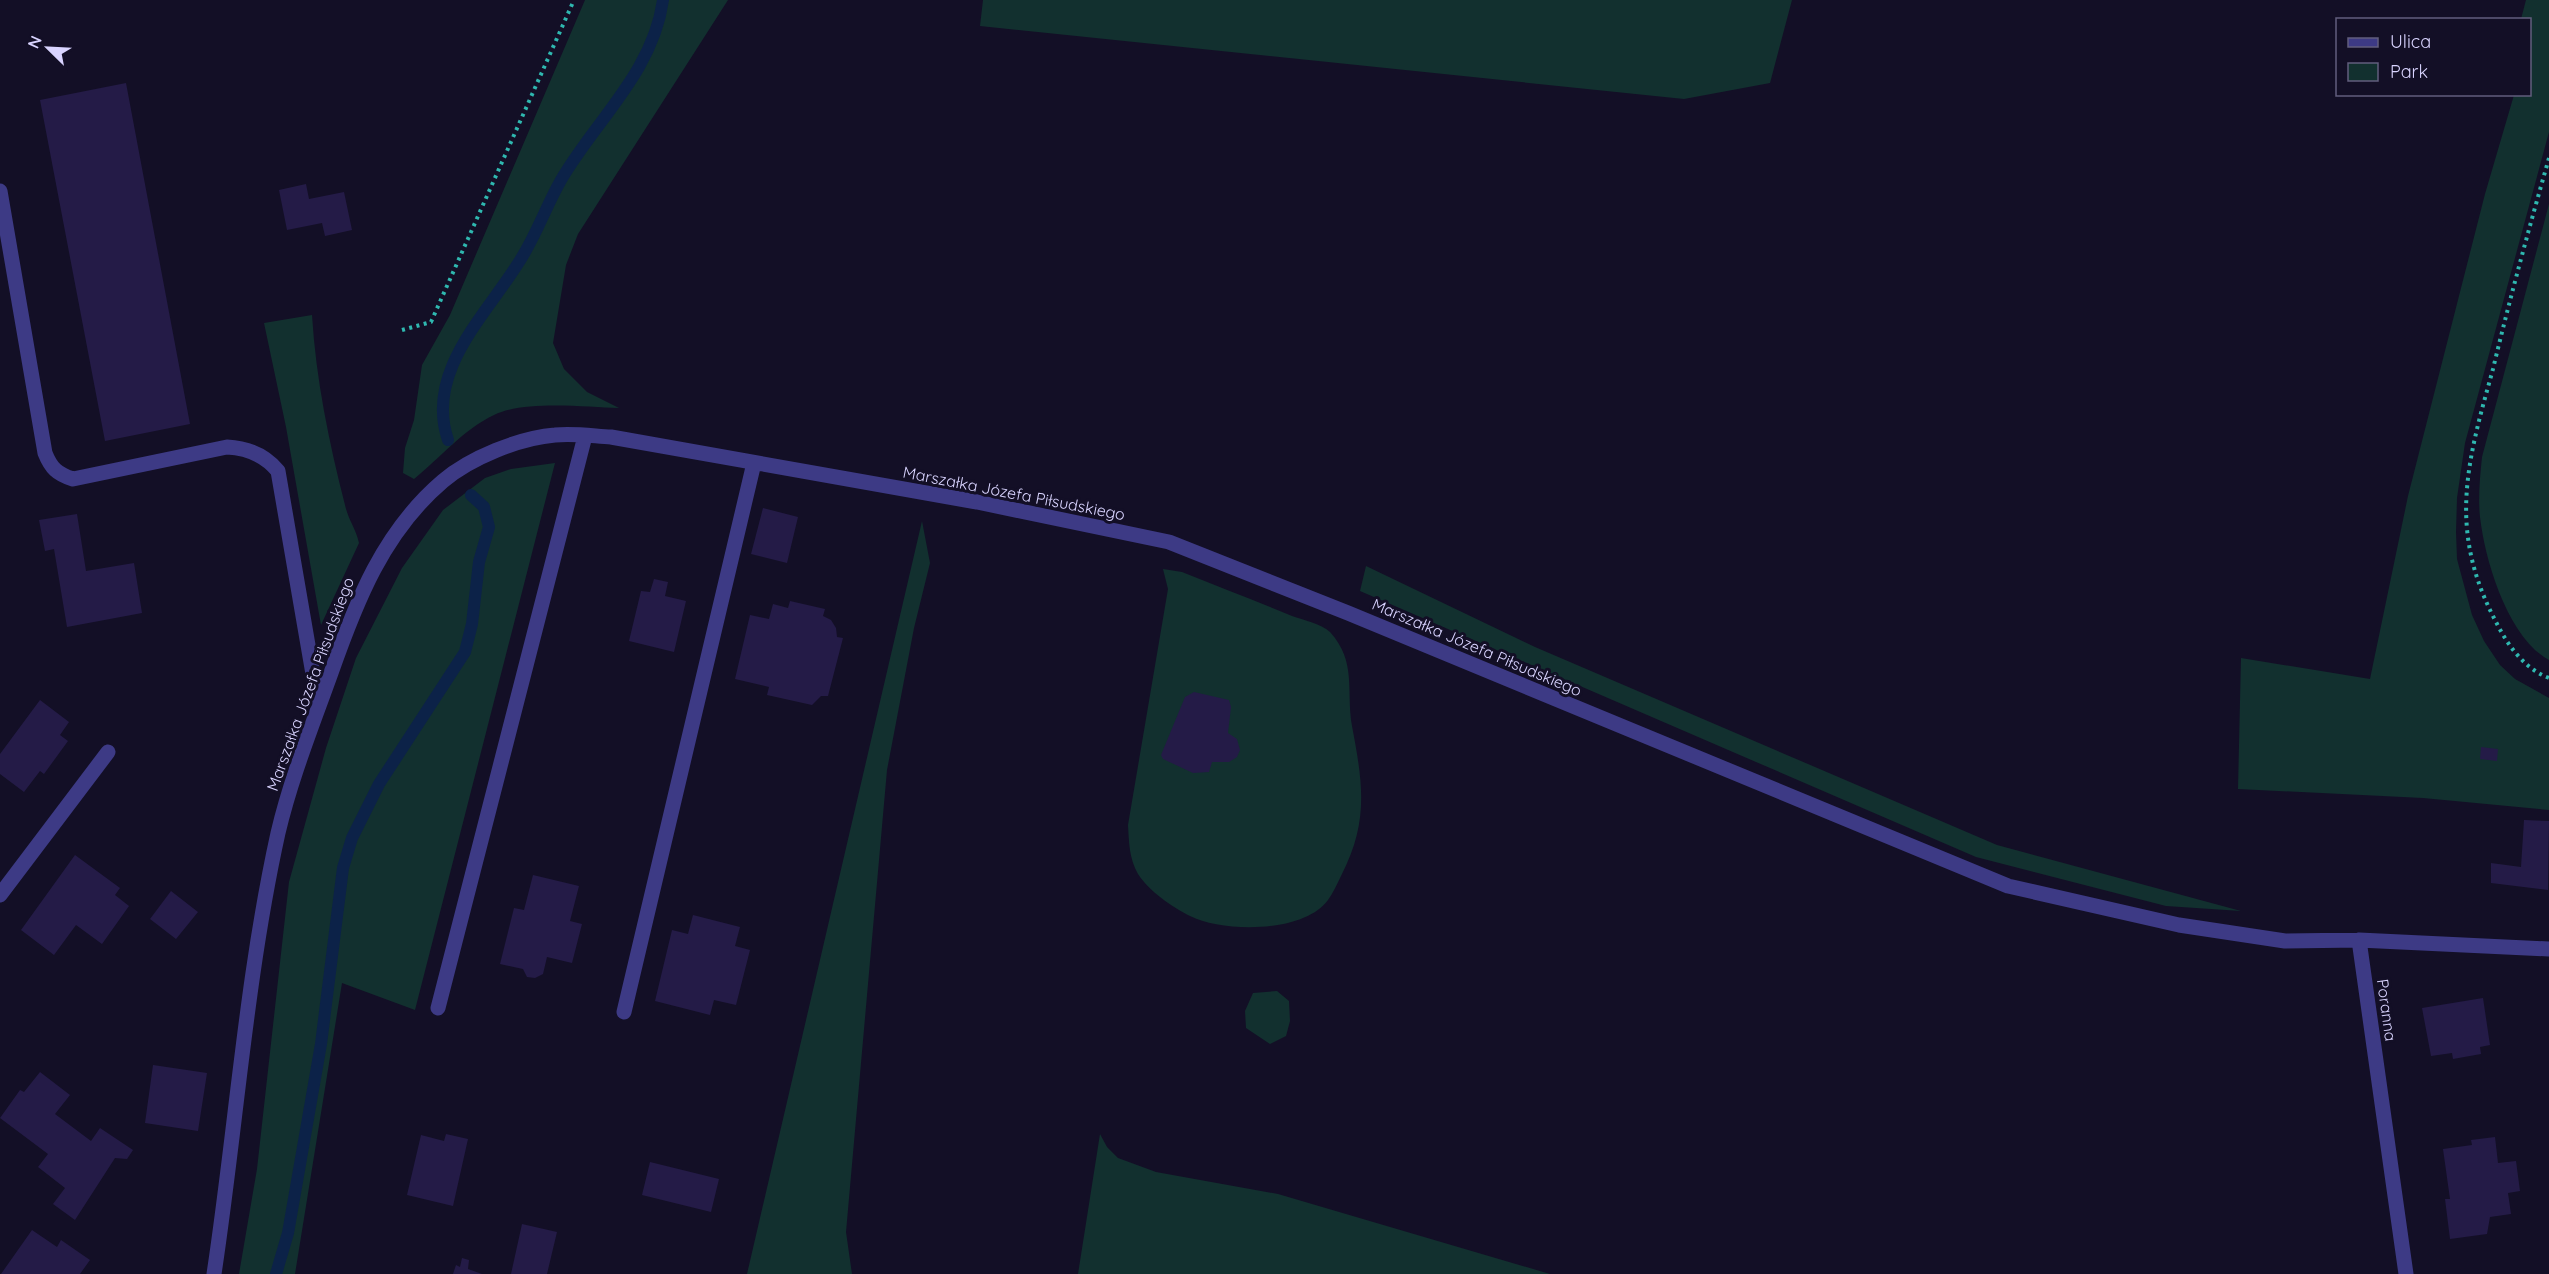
<svg xmlns="http://www.w3.org/2000/svg" width="2549" height="1274" viewBox="0 0 2549 1274" font-family="Quicksand,sans-serif">
<style>
.green{fill:#12302f}
.lines{fill:none;stroke-linecap:round;stroke-linejoin:round}
.stream{stroke:#0c2248;stroke-width:12}
.building{fill:#241b47}
.path{stroke:#2fb8b0;stroke-width:4;stroke-dasharray:3 4.5;stroke-linecap:butt}
.minor{stroke:#3d3a85;stroke-width:15}
.labels{text-anchor:middle;stroke-width:6;stroke-linejoin:round;paint-order:stroke}
.street-label{font-size:16px;fill:#d9d4ff;stroke:#130f26}
</style>
<rect width="100%" height="100%" fill="#130f26"/>
<path class="green" d="M585,0H728L578,234L566,265L553,343L564,369L587,392L619,408C585,407 524,400 494,415C464,429 440,458 414,479L403,473L405,448L414,420L422,365L450,315Z
M983,0H1792L1770,83L1684,99L980,26Z
M2526,0H2549V132L2465,443L2457,498L2456,532L2457,559L2472,615L2484,641L2500,665L2515,679L2549,698V810L2423,798L2238,789L2241,658L2370,679L2408,496L2485,194L2514,95L2530,94V20L2521,19Z
M2549,204V660C2508,638 2485,561 2480,517C2478,497 2480,477 2482,457Z
M312,315C316,380 329,442 345,505C348,519 356,529 359,543L321,625L286,427L264,323Z
M555,463L415,1010L342,983L295,1274H239L257,1169L289,882L326,748L356,658L402,568L443,510L485,478L511,469Z
M922,521L930,563L914,628L887,770L846,1232L852,1274H747Z
M1366,566L1535,647L1997,845L2241,911L2166,906L1976,857L1360,591Z
M1163,569L1182,572C1219,587 1256,601 1292,616C1303,620 1322,624 1330,632C1357,662 1346,690 1352,726C1363,784 1369,822 1341,876C1337,884 1333,893 1328,900C1304,933 1224,933 1190,916C1172,907 1149,891 1138,874C1129,858 1129,842 1128,825L1168,589Z
M1277,991L1289,1001L1290,1021L1286,1036L1270,1044L1246,1028L1245,1011L1253,993Z
M1100,1134L1107,1147L1118,1158L1156,1172L1278,1194L1550,1274H1078Z"/>
<g class="lines">
<path class="stream" d="M448,440C425,373 484,317 517,265C535,239 545,208 561,180C596,120 653,72 663,0
M276,1274L288,1233L321,1044L343,868L352,838L379,784L465,652L472,624L479,562L489,527L484,507L471,495"/>
</g>
<path class="building" d="M126,83L190,424L105,441L40,100Z
M306,184L309,199L344,192L352,230L325,236L322,223L287,230L279,190Z
M763,508L798,517L787,563L751,554Z
M77,514L86,571L134,563L142,613L67,627L54,549L45,551L39,520Z
M654,579L668,582L665,596L686,601L674,652L629,641L641,591L650,592Z
M790,601L825,609L823,616L831,620L836,628L837,637L843,638L828,696H821L812,705L767,695L769,687L735,679L750,615L769,619L773,604L788,608Z
M1194,692L1229,700L1231,707L1228,733L1237,739L1240,750L1237,757L1229,762H1212L1209,772L1193,773L1163,759L1161,755L1185,697Z
M40,700L69,722L60,735L68,741L44,774L40,771L24,792L0,774V754Z
M2481,747L2498,749L2497,761L2480,759Z
M2524,820L2549,821L2548,890L2491,883V863L2521,867Z
M75,855L120,888L115,895L129,906L102,944L76,925L54,955L21,930Z
M533,875L579,886L570,921L582,924L572,963L547,957L543,974L535,978L527,977L523,969L500,964L514,908L524,910Z
M171,891L198,912L176,939L150,919Z
M693,915L740,927L735,946L750,950L736,1005L714,1000L710,1015L655,1001L672,930L688,934Z
M2483,998L2490,1045L2480,1047L2481,1054L2453,1059L2452,1053L2431,1056L2422,1008Z
M153,1065L207,1073L198,1131L145,1123Z
M40,1072L70,1095L55,1114L91,1141L100,1128L133,1150L127,1159L115,1158L75,1220L53,1204L65,1188L38,1167L48,1154L0,1118L20,1090L24,1092Z
M446,1134L468,1139L453,1206L407,1195L421,1135L444,1141Z
M2495,1137L2498,1163L2516,1161L2520,1191L2508,1193L2511,1214L2490,1217L2487,1234L2450,1239L2445,1199H2450L2443,1149L2472,1145L2471,1140Z
M650,1162L719,1179L711,1212L642,1195Z
M522,1224L557,1232L547,1274H511Z
M32,1230L57,1247L61,1240L90,1260L80,1274H1Z
M462,1258L469,1260L468,1269L482,1274H453L456,1265L460,1267Z"/>
<g class="lines">
<path class="path" d="M2549,158C2529,228 2510,298 2493,369C2479,420 2462,475 2467,529C2470,562 2480,591 2495,620C2507,644 2523,668 2549,678
M402,330L431,322L574,0"/>
<path class="minor" d="M0,191L45,453C51,468 57,474 73,479L227,447C247,448 265,455 278,471L318,703
M0,895L108,752
M2359,940L2406,1274
M438,1008L585,436
M624,1012L754,463
M214,1274C236,1128 246,978 278,833C291,778 312,726 331,673C356,602 383,532 443,481C470,458 519,438 555,435C573,433 593,436 611,437L977,502L1169,542L1348,613L2008,886L2179,925L2285,941L2359,940L2549,949"/>
</g>
<g class="labels">
<g class="street-label">
<text transform="translate(1014 493) rotate(11)" y="6">Marszałka Józefa Piłsudskiego</text>
<text transform="translate(1477 647) rotate(23)" y="6">Marszałka Józefa Piłsudskiego</text>
<text transform="translate(310 684) rotate(-70)" y="6">Marszałka Józefa Piłsudskiego</text>
<text transform="translate(2387 1010) rotate(82)" y="6">Poranna</text>
</g>
</g>
<rect x="2336" y="18" width="195" height="78" fill="#130f26" stroke="#625e7d" stroke-width="1.5"/>
<rect x="2348" y="38" width="30" height="9" fill="#3d3a85" stroke="#625e7d" stroke-width="1.5"/>
<text x="2390" y="48" font-size="18" fill="#d9d4ff">Ulica</text>
<rect x="2348" y="63" width="30" height="18" fill="#12302f" stroke="#625e7d" stroke-width="1.5"/>
<text x="2390" y="78" font-size="18" fill="#d9d4ff">Park</text>
<g transform="translate(48 48) rotate(294)" stroke="#130f26" stroke-width="4.5" paint-order="stroke">
<path d="M0-4.5L10 22L0 15L-10 22Z" fill="#d9d4ff"/>
<text y="-9" font-size="16" font-weight="bold" text-anchor="middle" fill="#d9d4ff">N</text>
</g>
</svg>
